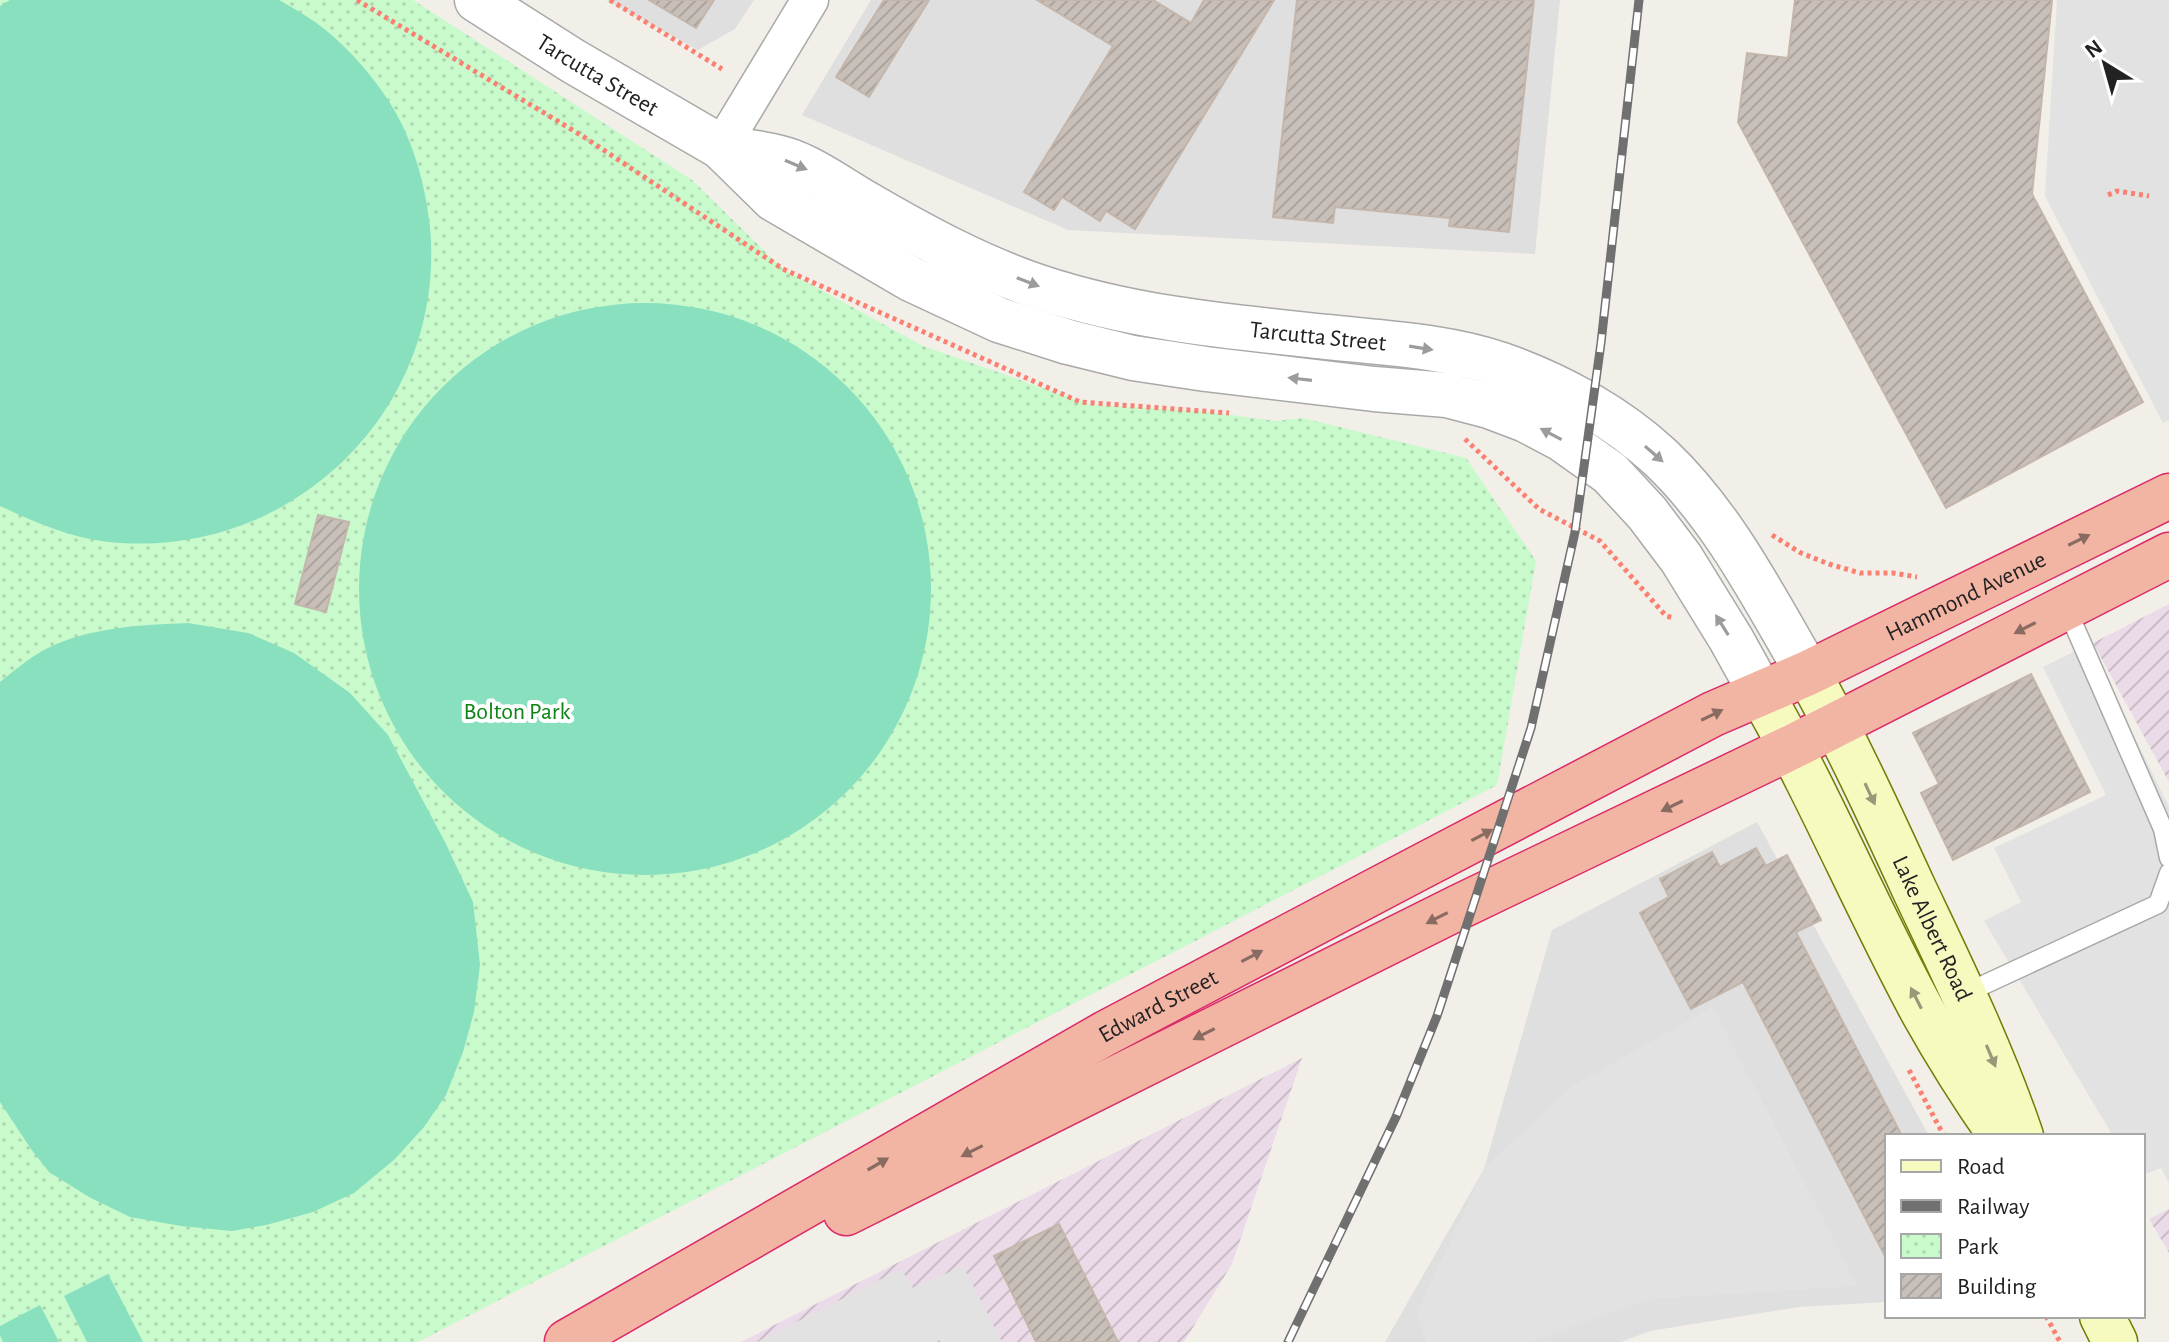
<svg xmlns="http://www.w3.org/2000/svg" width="2169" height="1342" viewBox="0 0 2169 1342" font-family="'Alegreya Sans',sans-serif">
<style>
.residential{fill:#e0dfdf}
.industrial{fill:url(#industrial-furrows)}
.park{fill:url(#park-dots)}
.pitch{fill:#88e0be}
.parking{fill:#e2e2e2}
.building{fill:url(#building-hatch);stroke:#c4b6ab;stroke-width:2}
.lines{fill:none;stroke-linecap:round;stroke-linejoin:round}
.service-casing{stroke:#a9a9a9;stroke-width:21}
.minor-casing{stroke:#a9a9a9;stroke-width:39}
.tertiary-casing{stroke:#a9a9a9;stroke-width:47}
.secondary-casing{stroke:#707d05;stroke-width:47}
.trunk-casing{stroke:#dc2a67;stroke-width:47}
.path{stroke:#fa8072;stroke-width:5;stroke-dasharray:4 4;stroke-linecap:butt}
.service{stroke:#fff;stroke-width:18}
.minor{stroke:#fff;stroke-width:36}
.tertiary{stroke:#fff;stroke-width:44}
.secondary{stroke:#f7fabf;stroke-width:44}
.trunk{stroke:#f2b4a3;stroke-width:44}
.rail-casing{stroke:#707070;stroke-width:9}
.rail{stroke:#fff;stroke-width:6;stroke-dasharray:18;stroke-linecap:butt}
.oneway{fill:#9c9c9c}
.oneway2{fill:#8a6b62}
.oneway3{fill:#979978}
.labels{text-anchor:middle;stroke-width:8;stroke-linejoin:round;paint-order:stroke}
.street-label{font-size:24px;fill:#222;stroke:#fff}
.park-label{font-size:24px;fill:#0c8416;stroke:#fff}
</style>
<defs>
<pattern id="industrial-furrows" width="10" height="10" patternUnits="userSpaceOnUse" patternTransform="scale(2)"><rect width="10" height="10" fill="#ebdbe8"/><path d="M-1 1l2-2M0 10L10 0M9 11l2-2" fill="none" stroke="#c9bcc7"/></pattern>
<pattern id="park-dots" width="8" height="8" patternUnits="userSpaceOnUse" patternTransform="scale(2)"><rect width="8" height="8" fill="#c8facc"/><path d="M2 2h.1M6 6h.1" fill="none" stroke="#acd6af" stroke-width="1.8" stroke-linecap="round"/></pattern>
<pattern id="building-hatch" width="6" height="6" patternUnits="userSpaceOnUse" patternTransform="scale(2)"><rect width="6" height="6" fill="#c7bfb8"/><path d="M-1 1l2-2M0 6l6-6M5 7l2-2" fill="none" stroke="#aba49e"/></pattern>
</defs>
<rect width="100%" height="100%" fill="#f2efe9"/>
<path class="residential" d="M606,0H754L735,29L698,50Z
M871,0H1560L1535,254L1068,230L802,115Z
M1757,822L1929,1136H1887V1302L1799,1307L1650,1331L1621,1342H1385L1484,1169L1552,930Z"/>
<path class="industrial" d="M2169,604V782L2093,643Z
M1302,1058L1232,1264L1184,1342H741Z
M2169,1209V1253L2149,1219Z"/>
<path class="park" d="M0,0H413L692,180L783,269L923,346L1091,405L1202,411L1275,421L1303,418L1466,458L1536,561L1497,785L418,1342H0Z"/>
<path class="pitch" d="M10,0H279C291,7 304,14 315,22C343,42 367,69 386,97C412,135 425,182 430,227C447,410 291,561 109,542C70,538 35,522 0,506V6Z
M359 589a286 286 0 1 1 572 0a286 286 0 1 1-572 0Z
M188,623L248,633L294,653L350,693L388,735L445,842L473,902L480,965L474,1012L463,1052L446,1095L424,1127L395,1159L354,1193L313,1212L266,1225L232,1231L181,1226L130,1217L89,1197L49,1172L31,1149L0,1102V682C14,671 30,657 46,649C89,627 141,625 188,623Z
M108,1274L143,1342H87L64,1296Z
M40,1305L59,1342H3L0,1335V1326Z"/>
<path class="parking" d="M2057,0H2169V420L2163,423L2045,196Z
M2089,644L2169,807V1183L2161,1168L2143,1175V1136H2113L1984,921L2021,902L1994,848L2106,795L2043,667Z
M1713,1007L1858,1286L1650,1299L1530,1342H1427L1416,1315L1484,1169L1572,1086Z
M963,1266L1002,1342H941L939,1340L935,1342H757L901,1269L913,1288Z"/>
<path class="building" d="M649,0H714L696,28Z
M884,0H929L869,97L836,77Z
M1037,0H1153L1191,23L1204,0H1274L1135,229L1106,211L1100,221L1062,197L1054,210L1024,192L1113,46Z
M1297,0H1534L1509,232L1449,226L1450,218L1335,207L1333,223L1273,217Z
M1795,0H2052L2032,194L2143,402L1946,508L1738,122L1747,53L1788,58Z
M318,515L349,522L326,612L295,604Z
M2031,674L2090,792L1953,860L1921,793L1939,784L1913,733Z
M1756,848L1766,866L1787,855L1821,920L1796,932L1902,1136H1887V1260L1743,982L1691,1009L1640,913L1669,897L1660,879L1712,852L1720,867Z
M1059,1224L1118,1342H1036L994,1256Z"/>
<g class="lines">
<defs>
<path id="service" d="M2066,607L2163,829L2169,858
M1964,994L2158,904L2169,873"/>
<path id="minor" d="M721,147L810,0"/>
<g id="tertiary">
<path id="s1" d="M477,0L573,61L721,147L774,199L911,279L999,320L1068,342L1133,358L1206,369L1374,389L1447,395L1489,406L1526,420L1562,439L1610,473L1647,513L1681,558L1731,639L1761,693"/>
<path id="s2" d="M721,147C742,151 777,155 795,163C819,172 845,192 867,204C922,236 979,267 1039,287C1132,318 1230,327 1327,337C1385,343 1447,346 1502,365C1559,385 1617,417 1661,458C1724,518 1764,598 1808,673"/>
</g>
<g id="secondary">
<path id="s3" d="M1808,673C1847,743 1881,817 1915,891C1953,971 1992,1051 2021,1136"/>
<path d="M1761,693C1820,796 1866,907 1923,1012C1947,1055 1973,1096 2001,1136"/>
<path d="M2102,1316L2115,1342"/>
</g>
<g id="trunk">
<path d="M846,1213L1461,906L1792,747L2169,555"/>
<path id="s4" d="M567,1342L1106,1033L1413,871L1713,714L1808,673L2169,496"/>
</g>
</defs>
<use href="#service" class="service-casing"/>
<use href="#minor" class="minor-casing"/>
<use href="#tertiary" class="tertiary-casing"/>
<use href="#secondary" class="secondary-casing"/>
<use href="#trunk" class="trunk-casing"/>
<path class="path" d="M357,0L584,137L783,269L1080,402L1229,413
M610,0L722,69
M2108,195L2117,191L2149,196
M1465,439L1539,509L1600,541L1666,616L1674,618
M1772,535L1801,553L1829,564L1860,573H1893L1917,577
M1909,1070L1944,1136
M2046,1316L2060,1342"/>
<use href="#service" class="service"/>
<use href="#minor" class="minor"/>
<use href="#tertiary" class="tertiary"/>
<use href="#secondary" class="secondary"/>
<use href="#trunk" class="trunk"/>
<defs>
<path id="rail" d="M1288,1342L1396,1117L1437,1016L1531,728L1575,532L1601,343L1639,0"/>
</defs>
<use href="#rail" class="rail-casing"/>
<use href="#rail" class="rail"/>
</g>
<defs><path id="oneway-solid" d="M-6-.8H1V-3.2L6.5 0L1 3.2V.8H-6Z" transform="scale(2)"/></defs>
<g class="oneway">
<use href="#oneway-solid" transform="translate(796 165) rotate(23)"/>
<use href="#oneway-solid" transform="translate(1028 282) rotate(21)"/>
<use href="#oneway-solid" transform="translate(1421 348) rotate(9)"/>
<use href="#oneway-solid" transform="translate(1300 379) rotate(-173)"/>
<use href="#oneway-solid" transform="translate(1551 434) rotate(-152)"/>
<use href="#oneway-solid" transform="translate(1654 454) rotate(41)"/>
<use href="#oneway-solid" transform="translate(1722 625) rotate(-122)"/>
</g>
<g class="oneway2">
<use href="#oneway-solid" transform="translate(2079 540) rotate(-26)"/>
<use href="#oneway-solid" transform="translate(2025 628) rotate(153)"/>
<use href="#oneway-solid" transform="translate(1712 715) rotate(-26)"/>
<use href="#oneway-solid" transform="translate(1672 806) rotate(154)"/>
<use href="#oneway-solid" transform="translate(1482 835) rotate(-28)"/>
<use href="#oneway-solid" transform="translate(1437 918) rotate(153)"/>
<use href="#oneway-solid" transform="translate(1252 956) rotate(-28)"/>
<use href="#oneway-solid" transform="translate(1204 1034) rotate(153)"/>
<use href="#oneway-solid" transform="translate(972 1151) rotate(153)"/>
<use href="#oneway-solid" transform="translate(878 1164) rotate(-30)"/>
</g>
<g class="oneway3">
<use href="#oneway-solid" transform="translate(1870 794) rotate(65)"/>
<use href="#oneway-solid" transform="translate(1916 998) rotate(-117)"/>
<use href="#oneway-solid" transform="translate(1991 1056) rotate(67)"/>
</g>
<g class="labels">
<g class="street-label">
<text dy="8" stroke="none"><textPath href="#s1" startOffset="142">Tarcutta Street</textPath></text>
<text dy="8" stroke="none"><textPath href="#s2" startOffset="634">Tarcutta Street</textPath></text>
<text dy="8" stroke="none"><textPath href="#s4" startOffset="1586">Hammond Avenue</textPath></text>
<text dy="8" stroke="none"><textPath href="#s3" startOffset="284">Lake Albert Road</textPath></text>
<text dy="8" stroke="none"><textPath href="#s4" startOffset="680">Edward Street</textPath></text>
</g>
<g class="park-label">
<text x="517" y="719">Bolton Park</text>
</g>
</g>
<rect x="1885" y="1134" width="260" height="184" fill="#ffffff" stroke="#a7a7a7" stroke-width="2"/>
<rect x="1901" y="1160" width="40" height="12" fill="#f7fabf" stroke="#a7a7a7" stroke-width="2"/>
<text x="1957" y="1174" font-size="24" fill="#222222">Road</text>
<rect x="1901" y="1200" width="40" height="12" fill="#707070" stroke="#a7a7a7" stroke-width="2"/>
<text x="1957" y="1214" font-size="24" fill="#222222">Railway</text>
<rect x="1901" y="1234" width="40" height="24" fill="url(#park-dots)" stroke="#a7a7a7" stroke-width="2"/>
<text x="1957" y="1254" font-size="24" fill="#222222">Park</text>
<rect x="1901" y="1274" width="40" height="24" fill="url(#building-hatch)" stroke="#a7a7a7" stroke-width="2"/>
<text x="1957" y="1294" font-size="24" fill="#222222">Building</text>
<g transform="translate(2105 64) rotate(323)" stroke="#ffffff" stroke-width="6" paint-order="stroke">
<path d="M0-6L14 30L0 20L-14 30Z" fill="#222222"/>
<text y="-12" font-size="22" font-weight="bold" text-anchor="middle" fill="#222222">N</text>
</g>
</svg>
